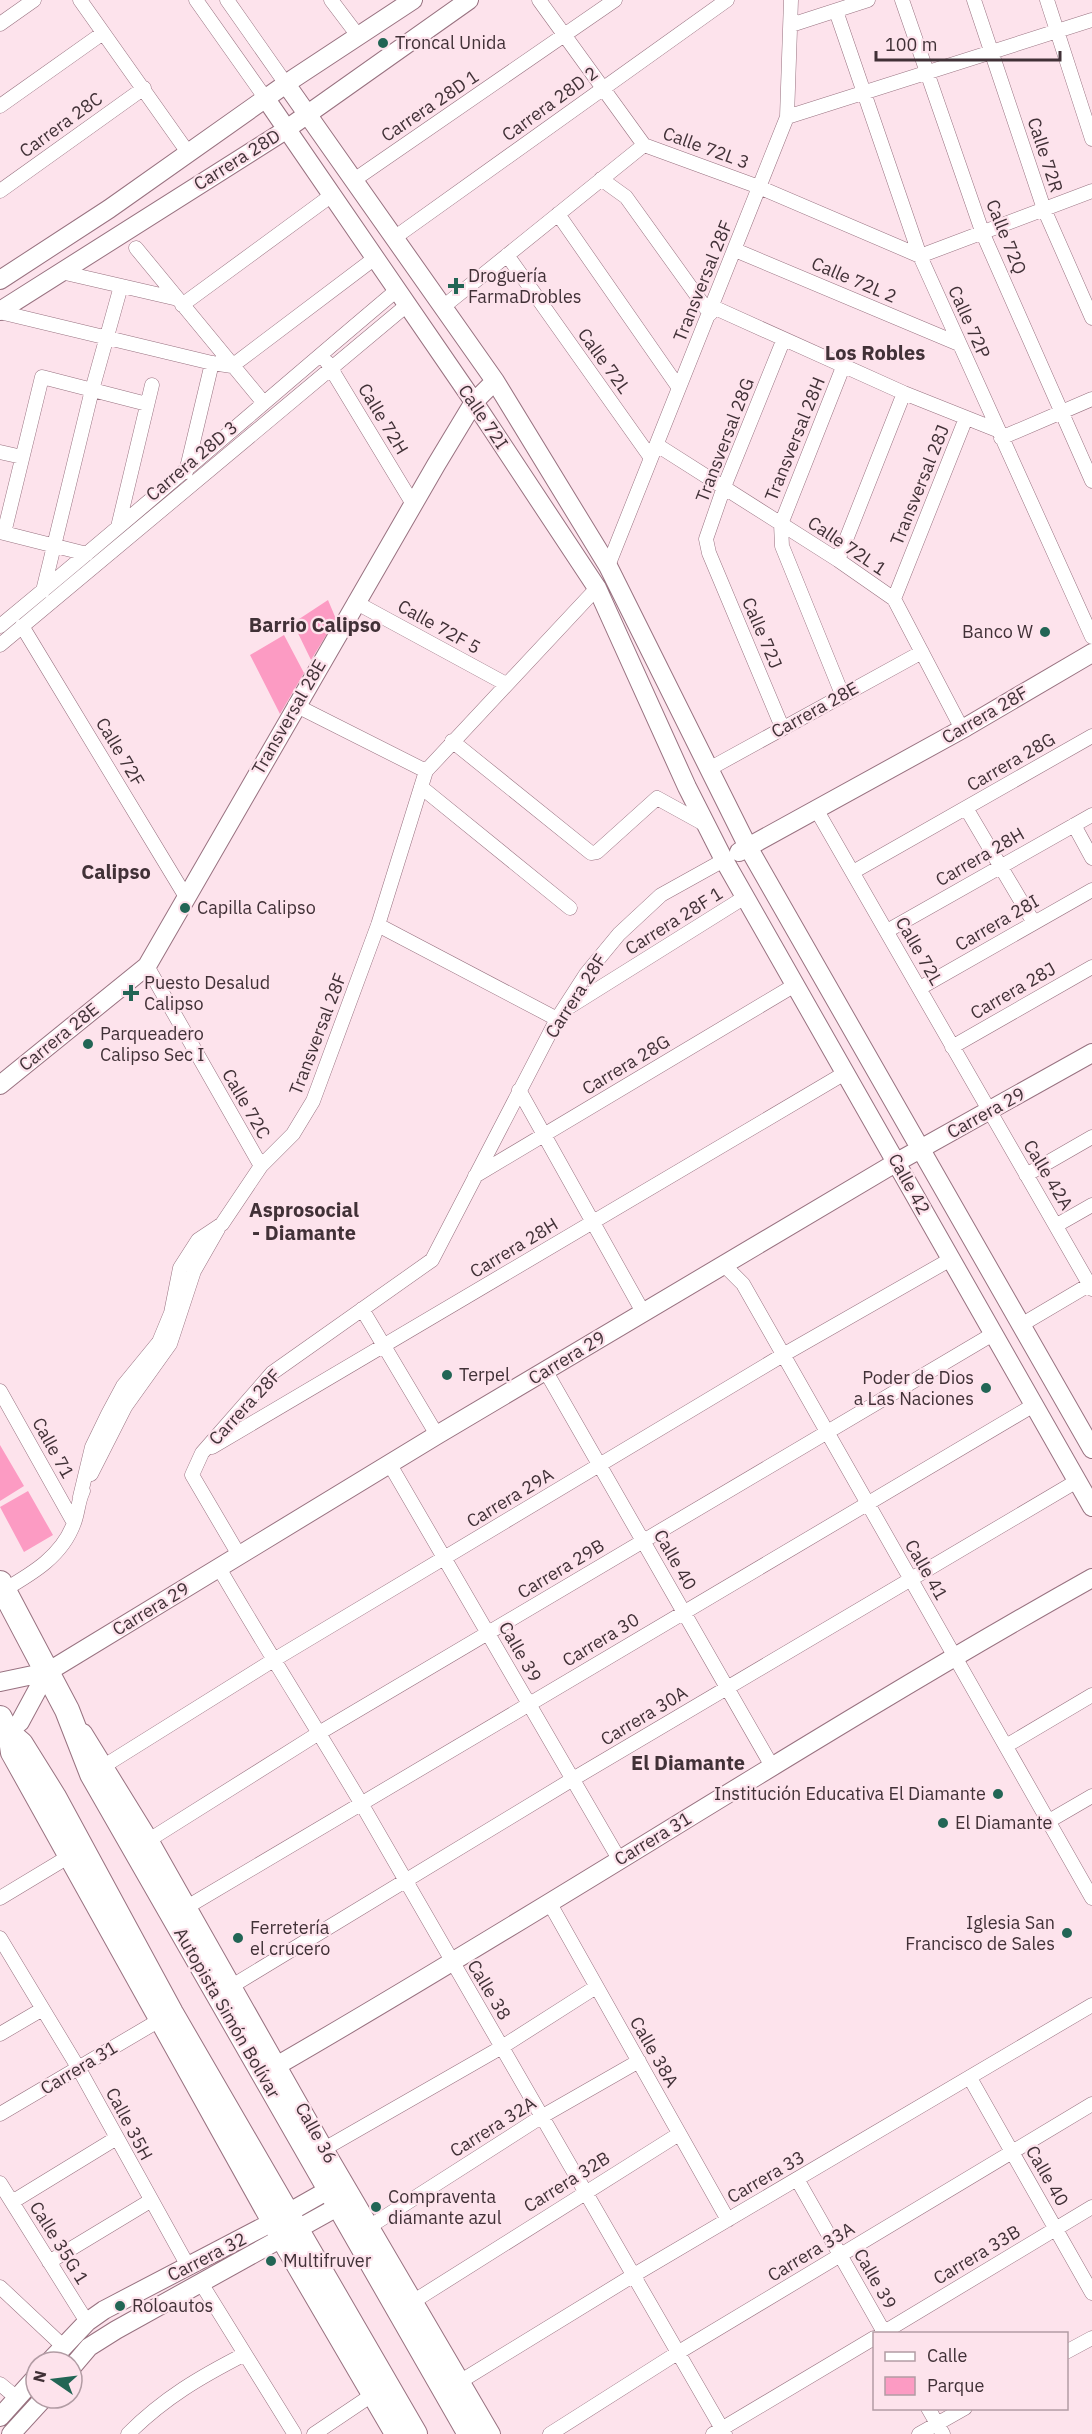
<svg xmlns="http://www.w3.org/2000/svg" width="1092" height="2434" viewBox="0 0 1092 2434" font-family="'IBM Plex Sans',sans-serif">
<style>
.green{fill:#fc9bc3}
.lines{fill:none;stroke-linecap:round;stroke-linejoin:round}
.street-casing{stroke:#987280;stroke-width:15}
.secondary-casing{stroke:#987280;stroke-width:20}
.highway-casing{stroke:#987280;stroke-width:26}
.street{stroke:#fff;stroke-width:14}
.secondary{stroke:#fff;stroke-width:18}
.highway{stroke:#fff;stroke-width:24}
.poi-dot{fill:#226555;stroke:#fde3ec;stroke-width:2}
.labels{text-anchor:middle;stroke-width:4.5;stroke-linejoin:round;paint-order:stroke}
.poi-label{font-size:18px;fill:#413137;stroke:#fde3ec;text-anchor:start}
.street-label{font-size:18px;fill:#413137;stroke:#fde3ec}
.neighbourhood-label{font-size:20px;font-weight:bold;fill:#413137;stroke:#fde3ec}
</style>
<rect width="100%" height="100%" fill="#fde3ec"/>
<path class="green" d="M328,600L336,619L311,660L293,623Z
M284,635L304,673L280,714L250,655Z
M0,1445L24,1486L0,1501Z
M28,1491L53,1535L24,1552L0,1507Z"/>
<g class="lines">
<defs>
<path id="street" d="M80,0L189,154
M196,0L266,99
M227,0L286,84
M331,0L359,37
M539,0L644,145L759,187L920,256
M902,0L983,234L1092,481
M974,0L1044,209L1092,318
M1047,0L1092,139
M836,11L920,256L1092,637
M0,24L34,0
M791,25L868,0
M0,106L103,33
M787,117L1092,20
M601,179L626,197L710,314
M354,180L615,0
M0,191L144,88
M558,214L679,388
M394,238L727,0
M136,248L263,402
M735,250L959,344
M507,255L651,458
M920,256L1092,191
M61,272L178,299
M182,305L332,195
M443,307L644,145
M713,307L904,393L997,430
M0,312L212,363L232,366L375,258
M327,362L413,504
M1001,438L1092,399
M657,445L838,560L894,599L962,729
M0,452L22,457
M186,472L212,363
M118,527L152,385
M0,532L87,554
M4,533L42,377L147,404
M838,560L904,393
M608,566L787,117L791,0
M43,591L92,390L121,286
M894,599L966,418
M355,602L506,684
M0,626C134,516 264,402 397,290
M22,626L186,897
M0,645L407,305
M842,694L782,546L781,524L843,367
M295,705L426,771
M782,727L709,553L706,539L724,487L783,341
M452,741L591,853L597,852L657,798L706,825
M709,769L922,652
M421,787L570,908
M966,808L1034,923
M816,809L1092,1289
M1074,825L1092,858
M853,872L1092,736
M378,925L557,1019
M887,931L1092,815
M147,966L261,1166
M920,988L1092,890
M566,1009L745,897
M952,1047L1092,967
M519,1090L643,1312
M1026,1175L1092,1137
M475,1176L795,985
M1057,1225L1092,1205
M724,1265L743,1284L1092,1898
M362,1309L437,1435
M1021,1325L1092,1283
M545,1370L773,1768
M0,1391L74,1523
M212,1447L845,1073
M389,1463L619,1859
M91,1474L125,1407L170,1344L194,1271L218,1229
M80,1497L92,1447L108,1414L123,1386L159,1342L171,1313L180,1268L198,1240L222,1224L261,1166L293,1134L313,1101L378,925L426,771L597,588
M239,1555L192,1475L202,1453L272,1373L432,1260L557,1019L586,974L619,934L661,895L724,860
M219,1568C265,1647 314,1724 361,1803L725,2434
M4,1590C33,1573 62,1556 74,1523C78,1513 78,1501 83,1491
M1006,1746L1092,1695
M96,1771L272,1661L783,1355L951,1259
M1049,1821L1092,1796
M149,1840L319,1733L993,1334
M0,1898L68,1857
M549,1902L728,2220
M187,1907L1034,1405
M0,1938L79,2069L188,2266
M232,1986L573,1779L1077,1481
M0,2034L41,2010
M970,2078L1092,2293
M0,2114L158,2021
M324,2149L502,2047L596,1987
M797,2179L885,2334
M0,2183L87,2322
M12,2202L115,2139
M369,2227L541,2117L639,2061
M49,2262L150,2201
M201,2283L294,2433
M0,2287L64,2347
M414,2301L679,2134
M881,2334L1092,2207
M1066,2352L1092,2338
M461,2381L634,2275L1092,2005
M0,2384L17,2398
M928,2408L943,2434
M128,2434C164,2398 200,2377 245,2354
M314,2434L372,2395
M550,2434L679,2352L1092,2104
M713,2434L874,2338
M919,2434L965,2408"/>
<path id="secondary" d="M286,84L495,381L608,566L748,847L1092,1449
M266,99L474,402L597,588L687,787L724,860L1092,1507
M0,280L109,209L293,79L413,0
M0,311L281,133L469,0
M739,852L966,727L1092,653
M0,1085L147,966L436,465L474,402L495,381
M0,1682L47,1672L59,1665L437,1435L897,1162L1092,1053
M7,1732L10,1753L286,2249L394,2434
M83,1733L149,1840L324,2149L491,2434
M0,1738L20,1722L47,1672
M278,2065C552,1907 816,1733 1092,1578
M49,2362L87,2322L104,2310L263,2227L339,2184
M72,2367L89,2347L116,2330L350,2200
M0,2417L36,2377
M11,2434L44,2398"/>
<path id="highway" d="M0,1583L67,1710L92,1774L470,2434
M0,1718L7,1732L21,1744L54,1797L171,2013L415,2434"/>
</defs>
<use href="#street" class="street-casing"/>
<use href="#secondary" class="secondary-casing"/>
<use href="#highway" class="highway-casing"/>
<use href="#street" class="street"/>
<use href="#secondary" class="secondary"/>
<use href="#highway" class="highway"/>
</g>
<g class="poi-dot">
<circle cx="383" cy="43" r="6"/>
<path d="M453 277h6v6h6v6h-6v6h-6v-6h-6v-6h6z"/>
<circle cx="1045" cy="632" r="6"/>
<circle cx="185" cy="908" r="6"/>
<path d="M128 984h6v6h6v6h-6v6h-6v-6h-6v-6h6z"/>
<circle cx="88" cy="1044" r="6"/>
<circle cx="447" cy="1375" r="6"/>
<circle cx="986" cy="1388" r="6"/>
<circle cx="998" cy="1794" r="6"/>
<circle cx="943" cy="1823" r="6"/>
<circle cx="1067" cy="1933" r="6"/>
<circle cx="238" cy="1938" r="6"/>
<circle cx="376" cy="2207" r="6"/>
<circle cx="271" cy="2261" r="6"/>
<circle cx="120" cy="2306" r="6"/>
</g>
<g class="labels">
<g class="poi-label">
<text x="395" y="49">Troncal Unida</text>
<text x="468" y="282">Droguería<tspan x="468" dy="21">FarmaDrobles</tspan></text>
<text x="1033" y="638" text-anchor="end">Banco W</text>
<text x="197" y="914">Capilla Calipso</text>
<text x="144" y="989">Puesto Desalud<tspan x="144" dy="21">Calipso</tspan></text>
<text x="100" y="1040">Parqueadero<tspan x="100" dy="21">Calipso Sec I</tspan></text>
<text x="459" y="1381">Terpel</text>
<text x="974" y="1384" text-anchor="end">Poder de Dios<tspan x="974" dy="21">a Las Naciones</tspan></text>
<text x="986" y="1800" text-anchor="end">Institución Educativa El Diamante</text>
<text x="955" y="1829">El Diamante</text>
<text x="1055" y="1929" text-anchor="end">Iglesia San<tspan x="1055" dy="21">Francisco de Sales</tspan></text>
<text x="250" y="1934">Ferretería<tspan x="250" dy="21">el crucero</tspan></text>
<text x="388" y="2203">Compraventa<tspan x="388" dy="21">diamante azul</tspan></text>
<text x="283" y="2267">Multifruver</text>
<text x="132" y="2312">Roloautos</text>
</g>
<g class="street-label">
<text transform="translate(550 104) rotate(-36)" y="6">Carrera 28D 2</text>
<text transform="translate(430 106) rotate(-34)" y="6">Carrera 28D 1</text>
<text transform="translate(61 125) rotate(-36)" y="6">Carrera 28C</text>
<text transform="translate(706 148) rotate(20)" y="6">Calle 72L 3</text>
<text transform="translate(1045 155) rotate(72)" y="6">Calle 72R</text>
<text transform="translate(237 160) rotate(-32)" y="6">Carrera 28D</text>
<text transform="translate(1006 237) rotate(68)" y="6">Calle 72Q</text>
<text transform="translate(854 280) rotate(23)" y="6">Calle 72L 2</text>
<text transform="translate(703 281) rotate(-68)" y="6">Transversal 28F</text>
<text transform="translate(969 322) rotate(66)" y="6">Calle 72P</text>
<text transform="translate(604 361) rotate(54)" y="6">Calle 72L</text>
<text transform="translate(483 417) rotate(56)" y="6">Calle 72I</text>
<text transform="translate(383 419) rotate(59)" y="6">Calle 72H</text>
<text transform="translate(795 439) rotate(-68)" y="6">Transversal 28H</text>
<text transform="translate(725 440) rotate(-69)" y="6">Transversal 28G</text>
<text transform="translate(192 461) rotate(-40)" y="6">Carrera 28D 3</text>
<text transform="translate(920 485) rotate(-68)" y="6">Transversal 28J</text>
<text transform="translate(847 546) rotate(34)" y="6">Calle 72L 1</text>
<text transform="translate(439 627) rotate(29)" y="6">Calle 72F 5</text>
<text transform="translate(762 633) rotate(67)" y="6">Calle 72J</text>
<text transform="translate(815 710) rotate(-29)" y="6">Carrera 28E</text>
<text transform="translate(985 715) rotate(-30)" y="6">Carrera 28F</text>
<text transform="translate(289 717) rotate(-60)" y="6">Transversal 28E</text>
<text transform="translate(120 752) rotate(59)" y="6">Calle 72F</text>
<text transform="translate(1011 762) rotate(-30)" y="6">Carrera 28G</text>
<text transform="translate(980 857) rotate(-30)" y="6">Carrera 28H</text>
<text transform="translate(674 921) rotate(-32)" y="6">Carrera 28F 1</text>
<text transform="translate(997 923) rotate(-30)" y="6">Carrera 28I</text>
<text transform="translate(919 951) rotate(60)" y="6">Calle 72L</text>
<text transform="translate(1013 991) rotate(-30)" y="6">Carrera 28J</text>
<text transform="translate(576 996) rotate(-57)" y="6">Carrera 28F</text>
<text transform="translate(318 1034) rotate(-69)" y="6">Transversal 28F</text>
<text transform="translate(59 1037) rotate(-39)" y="6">Carrera 28E</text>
<text transform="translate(626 1065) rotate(-31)" y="6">Carrera 28G</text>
<text transform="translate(246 1104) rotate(60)" y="6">Calle 72C</text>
<text transform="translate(986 1113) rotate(-29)" y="6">Carrera 29</text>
<text transform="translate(1048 1175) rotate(59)" y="6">Calle 42A</text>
<text transform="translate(909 1184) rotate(61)" y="6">Calle 42</text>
<text transform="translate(514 1248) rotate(-31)" y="6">Carrera 28H</text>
<text transform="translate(567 1358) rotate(-31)" y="6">Carrera 29</text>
<text transform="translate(245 1407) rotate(-47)" y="6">Carrera 28F</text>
<text transform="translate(53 1448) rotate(61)" y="6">Calle 71</text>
<text transform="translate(510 1498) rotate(-31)" y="6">Carrera 29A</text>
<text transform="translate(675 1560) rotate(60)" y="6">Calle 40</text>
<text transform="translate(561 1569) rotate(-31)" y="6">Carrera 29B</text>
<text transform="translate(926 1570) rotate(60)" y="6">Calle 41</text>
<text transform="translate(151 1609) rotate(-31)" y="6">Carrera 29</text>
<text transform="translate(601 1640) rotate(-31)" y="6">Carrera 30</text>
<text transform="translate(520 1652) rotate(60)" y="6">Calle 39</text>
<text transform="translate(644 1716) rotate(-31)" y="6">Carrera 30A</text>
<text transform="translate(653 1839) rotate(-31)" y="6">Carrera 31</text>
<text transform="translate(489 1990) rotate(59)" y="6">Calle 38</text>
<text transform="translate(227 2013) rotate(60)" y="6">Autopista Simón Bolívar</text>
<text transform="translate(654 2052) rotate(60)" y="6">Calle 38A</text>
<text transform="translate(79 2068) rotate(-31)" y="6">Carrera 31</text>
<text transform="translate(129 2124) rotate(62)" y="6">Calle 35H</text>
<text transform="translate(493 2127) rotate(-32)" y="6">Carrera 32A</text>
<text transform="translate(316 2133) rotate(61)" y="6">Calle 36</text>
<text transform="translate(1047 2176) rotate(60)" y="6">Calle 40</text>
<text transform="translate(766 2177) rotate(-30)" y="6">Carrera 33</text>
<text transform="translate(567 2182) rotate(-32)" y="6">Carrera 32B</text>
<text transform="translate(59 2243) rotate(58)" y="6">Calle 35G 1</text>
<text transform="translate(811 2252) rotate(-31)" y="6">Carrera 33A</text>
<text transform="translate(977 2255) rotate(-31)" y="6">Carrera 33B</text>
<text transform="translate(207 2257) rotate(-27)" y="6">Carrera 32</text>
<text transform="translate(875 2279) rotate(60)" y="6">Calle 39</text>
</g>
<g class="neighbourhood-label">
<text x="875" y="360">Los Robles</text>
<text x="315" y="632">Barrio Calipso</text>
<text x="116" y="879">Calipso</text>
<text x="304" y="1217">Asprosocial<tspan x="304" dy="23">- Diamante</tspan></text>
<text x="688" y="1770">El Diamante</text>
</g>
</g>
<rect x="873" y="2332" width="195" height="78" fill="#fde3ec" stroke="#b29ca4" stroke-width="1.5"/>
<rect x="885" y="2352" width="30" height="9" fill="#ffffff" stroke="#b29ca4" stroke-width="1.5"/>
<text x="927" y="2362" font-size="18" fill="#413137">Calle</text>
<rect x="885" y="2377" width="30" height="18" fill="#fc9bc3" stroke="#b29ca4" stroke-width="1.5"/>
<text x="927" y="2392" font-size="18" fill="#413137">Parque</text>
<g transform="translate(54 2380) rotate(284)"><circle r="28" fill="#fde3ec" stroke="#b29ca4" stroke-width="1.5"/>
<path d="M0-4.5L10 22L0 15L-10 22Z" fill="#226555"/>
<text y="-9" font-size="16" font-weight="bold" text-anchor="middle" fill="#413137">N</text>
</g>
<path d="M876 51v9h184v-9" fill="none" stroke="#413137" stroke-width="3"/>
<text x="885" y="51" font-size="18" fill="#413137" stroke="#fde3ec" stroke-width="4.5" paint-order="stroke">100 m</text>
</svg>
